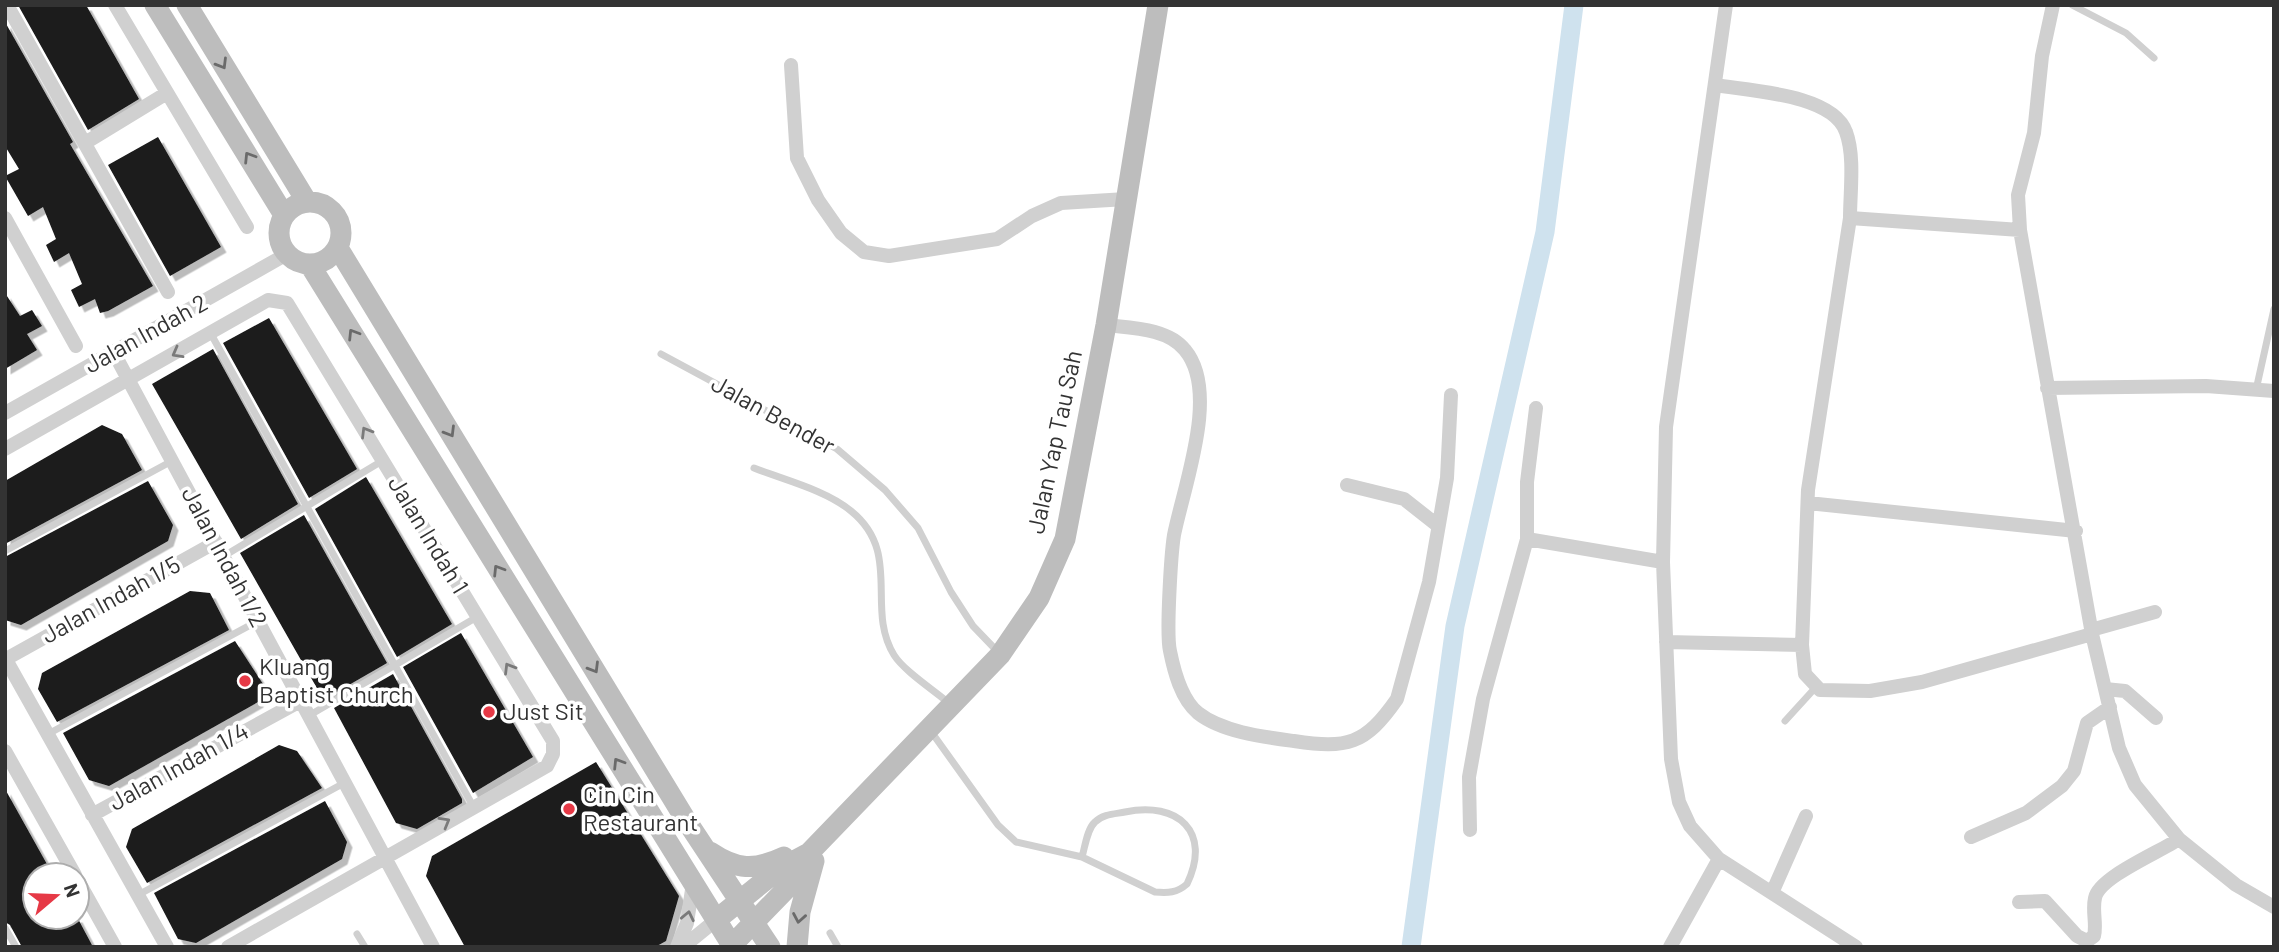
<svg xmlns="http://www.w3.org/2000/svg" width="2279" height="952" viewBox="0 0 2279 952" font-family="Barlow,sans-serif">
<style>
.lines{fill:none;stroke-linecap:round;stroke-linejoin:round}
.canal{stroke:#cfe2ee;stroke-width:19}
.building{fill:#1a1a1a;filter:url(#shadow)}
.lane{stroke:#d0d0d0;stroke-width:7}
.street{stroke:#d0d0d0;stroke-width:14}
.secondary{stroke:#bdbdbd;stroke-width:21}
.oneway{stroke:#6a6a6a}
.oneway2{stroke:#7a7a7a}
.poi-dot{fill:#e63946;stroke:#fff;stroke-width:2.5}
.labels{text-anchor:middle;stroke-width:7;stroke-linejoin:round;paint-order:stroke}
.street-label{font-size:24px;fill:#333;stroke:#fff}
.poi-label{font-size:24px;fill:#333;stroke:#fff;text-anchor:start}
</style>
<defs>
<filter id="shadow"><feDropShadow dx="5.5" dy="5.5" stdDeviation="0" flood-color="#0004"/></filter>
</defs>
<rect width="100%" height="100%" fill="#fff"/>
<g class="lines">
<path class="canal" d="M1411,947L1455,626L1545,232L1574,5"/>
</g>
<path class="building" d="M18,5H86L139,99L88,130Z
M5,22L73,142L70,144L153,286L108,311L100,313L95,299L79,307L71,290L82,284L69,253L54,262L46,245L56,239L43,207L28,216L5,176L19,169L5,146Z
M158,137L221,247L170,276L108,165Z
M5,293L20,316L32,310L42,326L27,334L37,350L5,369Z
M269,318L357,469L309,498L223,343Z
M213,349L298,504L241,539L152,384Z
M102,425L122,434L142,470L5,544V481Z
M366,477L452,624L397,657L315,509Z
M148,481L173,525L168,541L21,625L5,620V557Z
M304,515L387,663L328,697L326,694L322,697L240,553Z
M190,591L210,593L229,630L57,722L38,689L42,673Z
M461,633L533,757L473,793L403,667Z
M235,641L263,684L258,702L109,786L89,780L63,733Z
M393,674L462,799V803L417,829L396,823L334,708Z
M279,745L297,751L322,788L147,883L126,847L132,829Z
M596,762L679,896L666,941L655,947H465L426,876L432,856Z
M5,789L53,875H35V917H77L93,947H22L10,925L5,922Z
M325,801L347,842L342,859L196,943L178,939L154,893Z"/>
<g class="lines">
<path class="lane" d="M2072,5L2126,33L2154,58
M211,334L473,806
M661,354L837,449L885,490L918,528L951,592L973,626L997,651
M2256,390L2274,309
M754,468C784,480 826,490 851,511C903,553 865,608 894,655C904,671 935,691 950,704
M5,551L172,461
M224,556L382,461
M310,715L477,617
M1785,721L1816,687
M930,730L998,825L1016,842L1082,857L1155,892C1168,893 1177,893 1187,884C1212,832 1178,801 1125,812C1115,814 1103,814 1095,822C1087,829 1085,847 1082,857
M48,734L258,621
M138,895L346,782
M5,928L16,947
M830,933L838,947
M357,934L365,947"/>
<path class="street" d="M7,5L168,292
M115,5L247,227
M2053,5L2042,56L2034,133L2018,195L2020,230L2092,634L2119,748L2135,785L2179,839L2236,885L2274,907
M791,65L797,158L818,200L841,233L864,252L889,256L997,239L1032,216L1061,203L1126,199
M1715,85C1750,91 1833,94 1846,132C1855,156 1850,192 1850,218
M85,143L167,93
M5,218L76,346
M2020,230L1850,218L1808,490L1802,645L1805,674L1820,690L1870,691L1922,682L2092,634
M1106,325C1131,328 1168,328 1185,350C1220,392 1184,485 1174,535C1171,554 1166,634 1170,651C1174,671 1181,699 1198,713C1222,732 1264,737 1294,741C1347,749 1365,745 1397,699L1429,582L1447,478L1451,395
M114,353L433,947
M2047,388L2206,386L2274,391
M5,413L287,254
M5,449L268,300L287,303L553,741V754L547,766L228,947
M1347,485L1404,499L1437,525
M1808,503L2076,531
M1527,539V482L1536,408
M2091,630L2155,612
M1666,642L1802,645
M5,658L167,947
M6,659L216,542
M2105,689L2125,691L2156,718
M5,751L75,875
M92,815L302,700
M1470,830L1469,777L1483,699L1527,539L1663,562
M1971,837L2026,813L2062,786L2074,771L2087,723L2110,707
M1719,859L1856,947
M77,879L115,947
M1772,893L1806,816
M2019,902L2045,901L2077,936L2087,941L2094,936C2097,924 2092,911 2095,898C2099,877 2160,852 2179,839
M677,947L687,923L693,883
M683,947L716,920
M1670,947L1719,859L1690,826L1679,802L1671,759L1663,562L1666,427L1726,5"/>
<path class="secondary" d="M155,5L284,215
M187,5L307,202
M279 233a31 31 0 1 1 62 0a31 31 0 1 1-62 0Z
M338,248L684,817L770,947
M310,265L733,947
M710,852C737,870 754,871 784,857
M716,920L779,869L809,853L1000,655L1039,598L1065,539L1106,325L1158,5
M732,945L792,883L809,853
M797,947L800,912L814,861"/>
</g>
<defs><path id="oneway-chevron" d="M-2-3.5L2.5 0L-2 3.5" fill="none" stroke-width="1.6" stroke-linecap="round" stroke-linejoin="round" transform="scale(1.75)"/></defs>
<g class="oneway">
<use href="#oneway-chevron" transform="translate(222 64) rotate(59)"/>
<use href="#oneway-chevron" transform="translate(249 157) rotate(-122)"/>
<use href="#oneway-chevron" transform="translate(353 334) rotate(-122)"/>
<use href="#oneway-chevron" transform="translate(450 432) rotate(59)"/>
<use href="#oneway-chevron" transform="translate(498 570) rotate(-122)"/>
<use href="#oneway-chevron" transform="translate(594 668) rotate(59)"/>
<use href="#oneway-chevron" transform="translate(618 763) rotate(-122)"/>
<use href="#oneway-chevron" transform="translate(799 918) rotate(100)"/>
</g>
<g class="oneway2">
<use href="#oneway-chevron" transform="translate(177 353) rotate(151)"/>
<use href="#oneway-chevron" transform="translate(366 432) rotate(-121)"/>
<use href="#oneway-chevron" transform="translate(509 668) rotate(-121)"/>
<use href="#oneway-chevron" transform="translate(445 822) rotate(-30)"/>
<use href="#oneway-chevron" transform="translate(688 916) rotate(-78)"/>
</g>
<g class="poi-dot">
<circle cx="245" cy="681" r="7"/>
<circle cx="489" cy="712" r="7"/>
<circle cx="569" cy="809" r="7"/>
</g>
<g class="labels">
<g class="street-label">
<text transform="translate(146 334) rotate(-29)" y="8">Jalan Indah 2</text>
<text transform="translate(773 415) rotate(29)" y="8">Jalan Bender</text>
<text transform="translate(1055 442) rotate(-78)" y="8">Jalan Yap Tau Sah</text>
<text transform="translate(428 535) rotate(59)" y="8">Jalan Indah 1</text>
<text transform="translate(224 557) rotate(62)" y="8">Jalan Indah 1/2</text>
<text transform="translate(111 600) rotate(-29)" y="8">Jalan Indah 1/5</text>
<text transform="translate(179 767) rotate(-29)" y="8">Jalan Indah 1/4</text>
</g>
<g class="poi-label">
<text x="259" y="675">Kluang<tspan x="259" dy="28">Baptist Church</tspan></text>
<text x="503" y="720">Just Sit</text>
<text x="583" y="803">Cin Cin<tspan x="583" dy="28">Restaurant</tspan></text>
</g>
</g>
<rect width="2279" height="952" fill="none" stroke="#333333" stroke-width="14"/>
<g transform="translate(56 896) rotate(71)"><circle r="33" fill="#ffffff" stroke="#adadad" stroke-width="2"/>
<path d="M0-5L12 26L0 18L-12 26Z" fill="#e63946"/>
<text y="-10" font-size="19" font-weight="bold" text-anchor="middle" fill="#333333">N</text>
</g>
</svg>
